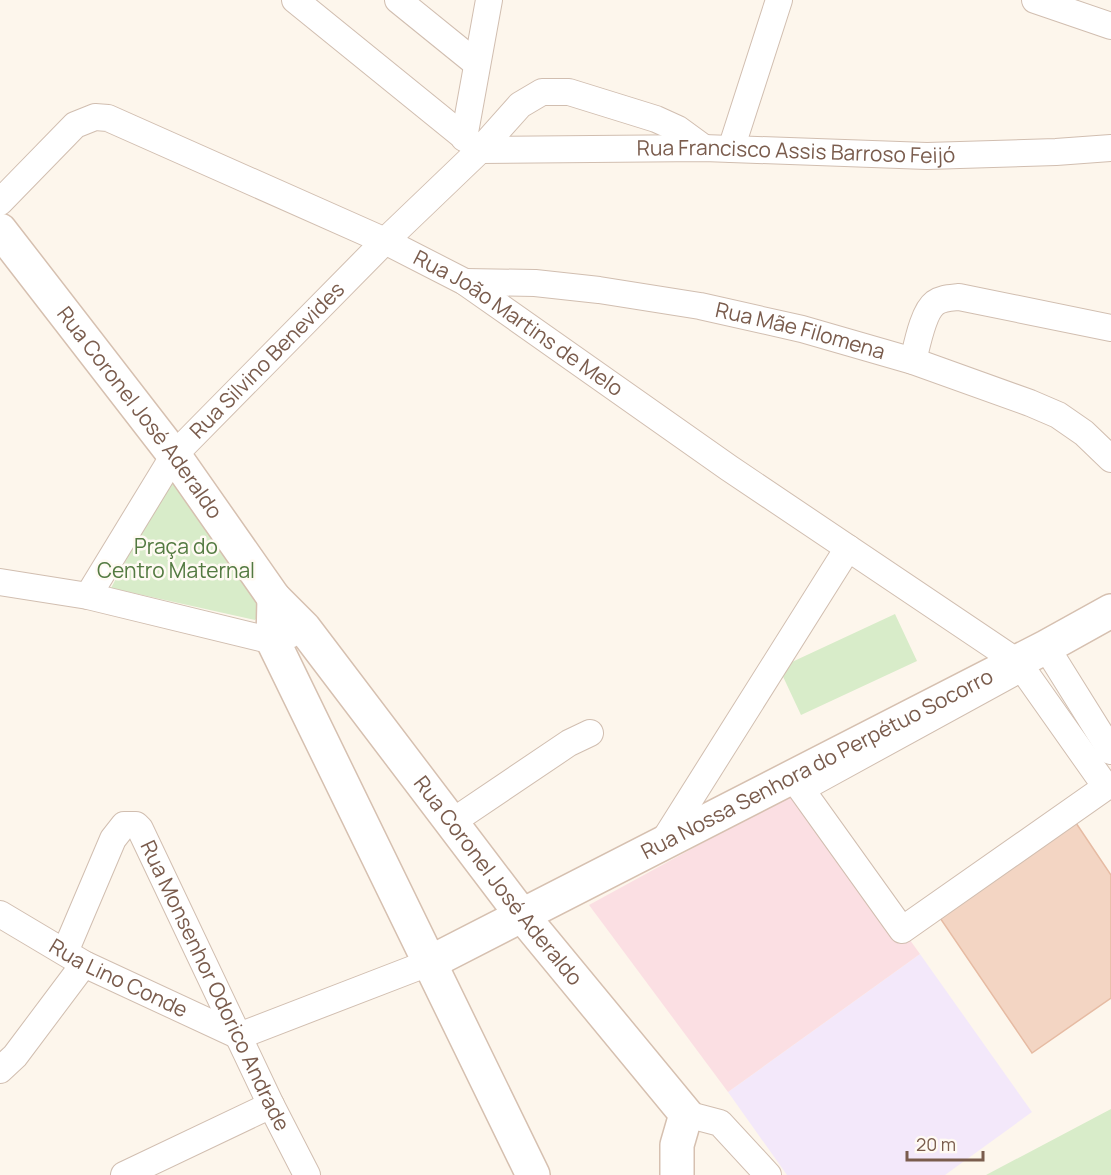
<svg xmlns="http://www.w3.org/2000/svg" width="1111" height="1175" viewBox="0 0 1111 1175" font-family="Manrope,sans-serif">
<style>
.education{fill:#f3e8fa}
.medical{fill:#fbdfe3}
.green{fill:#d8ecc9}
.building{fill:#f3d5c3;stroke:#e6bba3;stroke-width:1.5}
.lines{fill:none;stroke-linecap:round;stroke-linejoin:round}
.street-casing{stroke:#d1beb0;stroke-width:28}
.secondary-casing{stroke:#d6c0b0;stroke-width:36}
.street{stroke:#fff;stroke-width:26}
.secondary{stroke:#fff;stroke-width:33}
.labels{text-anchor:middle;stroke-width:5;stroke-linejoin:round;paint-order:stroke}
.street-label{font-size:21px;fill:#7a5c4d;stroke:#fffaf3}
.park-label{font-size:21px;fill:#537a41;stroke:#fffaf3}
</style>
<rect width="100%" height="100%" fill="#fdf6ec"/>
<path class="education" d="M920,954L1032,1112L945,1175H787L728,1092Z"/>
<path class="medical" d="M801,789L920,954L728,1092L589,905Z"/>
<path class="green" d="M170,478L265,607L255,620L111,588Z
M895,614L917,661L801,715L779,668Z
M1111,1109V1175H986Z"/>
<path class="building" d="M1074,820L1111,875V998L1032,1053L938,915Z"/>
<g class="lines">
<defs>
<g id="street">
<path d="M295,0L480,150"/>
<path d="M398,0L477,64"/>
<path d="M1035,0L1111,26"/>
<path d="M464,138L489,0"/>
<path d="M731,149L779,0"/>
<path id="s1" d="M480,150L704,148L927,156L1056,152L1111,148"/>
<path id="s2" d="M0,202L75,125L95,117L108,118L385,241L465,282L729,468L1016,661"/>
<path id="s3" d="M465,282L535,283L599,290L700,306L802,329L913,361L1030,403L1058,415L1084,433L1111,459"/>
<path d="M913,361C917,345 923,312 935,303C942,298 950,298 959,297L1111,328"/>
<path d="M0,582L88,596L273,641L289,635"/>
<path id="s4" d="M88,596L174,455L385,241L480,150L520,105L542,92H569L656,119L678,129L704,148"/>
<path d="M1046,647L1111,751"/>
<path d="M1022,668L1106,787L902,930L801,789Z"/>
<path d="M452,822L569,743L590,733"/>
<path d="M663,842L848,548"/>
<path id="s5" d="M0,914L84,964L239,1036L431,962"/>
<path id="s6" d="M65,952L113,839L124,825H136L140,829L271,1105L307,1175"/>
<path d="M0,1070L15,1056L84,964"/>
<path d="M686,1114L720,1123L768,1175"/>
<path d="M124,1175L271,1105"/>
</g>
<g id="secondary">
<path id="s7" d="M0,230L174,455L274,598L304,628L521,914L686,1114L677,1145V1175"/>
<path d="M274,598L273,641L533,1175"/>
<path id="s8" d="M431,962L1046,647L1111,611"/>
</g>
</defs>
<use href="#street" class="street-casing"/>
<use href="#secondary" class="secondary-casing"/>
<use href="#street" class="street"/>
<use href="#secondary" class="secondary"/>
</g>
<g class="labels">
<g class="street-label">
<text dy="7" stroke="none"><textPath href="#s1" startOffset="316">Rua Francisco Assis Barroso Feijó</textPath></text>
<text dy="7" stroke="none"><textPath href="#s2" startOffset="602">Rua João Martins de Melo</textPath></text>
<text dy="7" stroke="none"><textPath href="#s3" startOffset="340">Rua Mãe Filomena</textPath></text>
<text dy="7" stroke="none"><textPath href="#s4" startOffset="298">Rua Silvino Benevides</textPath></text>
<text dy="7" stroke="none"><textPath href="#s7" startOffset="230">Rua Coronel José Aderaldo</textPath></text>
<text dy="7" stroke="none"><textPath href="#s8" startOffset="434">Rua Nossa Senhora do Perpétuo Socorro</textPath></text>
<text dy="7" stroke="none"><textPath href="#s7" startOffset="820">Rua Coronel José Aderaldo</textPath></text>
<text dy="7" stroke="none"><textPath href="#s5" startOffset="135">Rua Lino Conde</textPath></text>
<text dy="7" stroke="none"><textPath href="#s6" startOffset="332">Rua Monsenhor Odorico Andrade</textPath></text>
</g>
<g class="park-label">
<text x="176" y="554">Praça do<tspan x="176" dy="24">Centro Maternal</tspan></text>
</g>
</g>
<path d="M907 1151v9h76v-9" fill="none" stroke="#7a5c4d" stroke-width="3"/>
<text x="916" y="1151" font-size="18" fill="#7a5c4d" stroke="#fffaf3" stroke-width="4.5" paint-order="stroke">20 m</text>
</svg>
